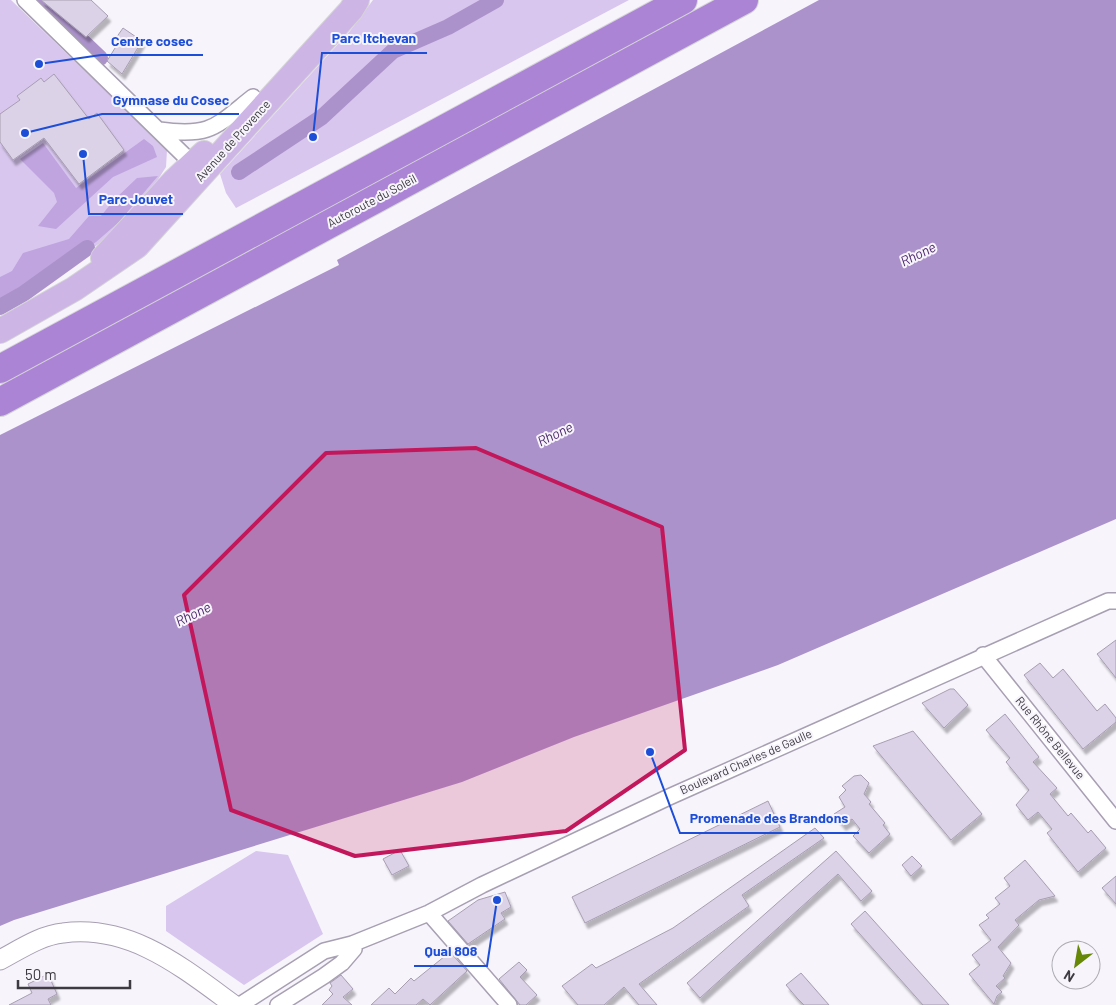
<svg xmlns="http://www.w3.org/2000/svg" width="1116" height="1005" viewBox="0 0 1116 1005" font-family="Barlow,sans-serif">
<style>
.green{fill:#d8c6ee}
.forest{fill:#bfa4df}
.water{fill:#ac92cb}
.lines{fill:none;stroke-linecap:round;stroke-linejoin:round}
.canal{stroke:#ac92cb;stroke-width:16}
.building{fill:#dbd2e7;stroke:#a79eb2;filter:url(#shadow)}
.minor-casing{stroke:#a79fb2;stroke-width:18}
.tertiary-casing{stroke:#a79fb2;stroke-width:21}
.primary-casing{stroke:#d5d4d5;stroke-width:26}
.motorway-casing{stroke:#d5d4d5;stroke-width:30}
.minor{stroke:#fff;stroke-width:15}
.tertiary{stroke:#fff;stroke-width:19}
.primary{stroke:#cdb5e6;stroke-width:24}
.motorway{stroke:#ab84d6;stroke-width:28}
.marked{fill:#c2185b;fill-opacity:0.2;stroke:#c2185b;stroke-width:4;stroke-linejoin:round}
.labels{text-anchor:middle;stroke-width:4;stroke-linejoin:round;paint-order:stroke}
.street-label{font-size:12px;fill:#3e3a42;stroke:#f7f4fc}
.water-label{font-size:14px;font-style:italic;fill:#4c286d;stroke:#f7f4fc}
.leader{fill:none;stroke:#1d4ed8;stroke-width:2}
.callout-dot{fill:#1d4ed8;stroke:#f7f4fc;stroke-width:2}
.callout-label{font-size:14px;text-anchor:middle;font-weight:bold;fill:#1d4ed8;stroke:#f7f4fc;stroke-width:4;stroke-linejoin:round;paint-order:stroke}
</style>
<defs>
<filter id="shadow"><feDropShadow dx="3" dy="5.5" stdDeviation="1" flood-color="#0004"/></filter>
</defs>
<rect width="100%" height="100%" fill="#f7f4fc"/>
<path class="green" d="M0,0H11L167,150L166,167L157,181L113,234L0,313Z
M373,0H629L236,208L226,193L220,174L350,31Z
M256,851L288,855L323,934L244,985L166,931V906Z"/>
<path class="forest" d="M144,139L153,146L157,157L113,177L56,229L38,226L57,202L54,193L20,159L43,143L76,188Z
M158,176L119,222L96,242L0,311V277L12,271L23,253L69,239L89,216H101L114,200L137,178Z"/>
<path class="water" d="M819,0H1116V519L778,665L574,737L462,782L14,920L0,926V435L339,265L337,260Z"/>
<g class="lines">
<path class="canal" d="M39,0L100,58
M239,172L322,117L393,51L448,27L496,0
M0,307L23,294L87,248"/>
</g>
<path class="building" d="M41,0H91L108,16L86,37Z
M123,28L142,41L122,74L107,61L120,40L116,38Z
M54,74L89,119L97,113L124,150L79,184L44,138L13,160L0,142V114L20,100L17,96L41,78L44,82Z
M1116,640V678L1097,654Z
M1040,663L1053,678L1063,669L1097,711L1105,704L1116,718V722L1083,749L1024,675Z
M950,689H954L968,705L944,728L922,703Z
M1005,714L1039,757L1033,762L1057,788L1050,794L1068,816L1071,813L1088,833L1091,830L1106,848L1078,872L1047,833L1052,829L1038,812L1028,820L1016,805L1029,790L1006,762L1010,758L986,730Z
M913,731L982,814L951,840L873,746Z
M861,775L869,783L864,794L871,802L869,804L885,823L883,825L890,834L869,853L853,836L860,829L852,819L843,825L834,814L845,807L839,797L846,790L842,786L854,776Z
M768,801L780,827L585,923L572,897Z
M815,828L824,838L742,895L749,906L639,984L657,1005H639L624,987L604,1005H578L562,986L592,964L596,968L673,928Z
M400,850L409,866L392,875L383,859Z
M836,851L872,891L861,901L838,874L700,998L687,983Z
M912,856L922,866L911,876L902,865Z
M1025,860L1055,896L1039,900L1015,920L1019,925L998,947L1011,963L1003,976L1005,978L996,986L1002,992L997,996L994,1004L969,974L980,965L972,955L991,940L979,925L989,918L986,915L1000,904L995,898L1010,886L1004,878Z
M1116,876V904L1102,888Z
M505,892L511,907L501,913L505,919L468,944L448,921L478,900Z
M865,911L949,1005H923L851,924Z
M450,952L467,971L430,1005L423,999L416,1005H371L389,988L395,994L411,978L414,981Z
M519,962L527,970L520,977L537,995L526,1005H520L499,979Z
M801,973L829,1005H804L797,998L786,985Z
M48,974L57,994L48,999L51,1005H9L32,993L28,984Z
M341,975L353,989L343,997L352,1005H322L333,994L329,990L332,986L330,983Z"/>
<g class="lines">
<defs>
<path id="minor" d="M25,0L199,170
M159,130C211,137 215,127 253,97
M983,655L1116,821
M429,913L509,1005
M240,1005L324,951L352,944L429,913L482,885L669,797L1108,601H1116
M278,1005L324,976L342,963L354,949L352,944"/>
<path id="tertiary" d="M0,960C19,950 41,935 63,933C131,924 183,968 234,1005"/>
<path id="primary" d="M103,258L174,181L204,153
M0,331L74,289L137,246L351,10L357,0"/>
<path id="motorway" d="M0,369L683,0
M0,402L744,0"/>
</defs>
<use href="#minor" class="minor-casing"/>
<use href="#tertiary" class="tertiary-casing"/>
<use href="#primary" class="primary-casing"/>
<use href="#motorway" class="motorway-casing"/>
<use href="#minor" class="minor"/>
<use href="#tertiary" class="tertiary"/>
<use href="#primary" class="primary"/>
<use href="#motorway" class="motorway"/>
</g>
<path class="marked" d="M476,448L662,527L685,750L566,831L355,856L231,810L184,595L326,453Z"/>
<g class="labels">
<g class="street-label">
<text transform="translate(233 141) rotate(-48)" y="4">Avenue de Provence</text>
<text transform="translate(372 201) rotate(-28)" y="4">Autoroute du Soleil</text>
<text transform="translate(1050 738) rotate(51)" y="4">Rue Rhône Bellevue</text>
<text transform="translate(746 762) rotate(-24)" y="4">Boulevard Charles de Gaulle</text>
</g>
<g class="water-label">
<text transform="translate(918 254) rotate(-26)" y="5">Rhone</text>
<text transform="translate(555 434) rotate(-26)" y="5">Rhone</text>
<text transform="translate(193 614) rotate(-26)" y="5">Rhone</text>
</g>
</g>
<path class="leader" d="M313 137L322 53H427M39 64L101 55H203M25 133L102 114H239M83 154L89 214H183M650 752L680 833H859M497 900L487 966H414"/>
<g class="callout-dot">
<circle cx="313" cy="137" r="5"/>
<circle cx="39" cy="64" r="5"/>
<circle cx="25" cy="133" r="5"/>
<circle cx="83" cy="154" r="5"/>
<circle cx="650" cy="752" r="5"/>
<circle cx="497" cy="900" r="5"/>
</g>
<g class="callout-label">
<text x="374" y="43">Parc Itchevan</text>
<text x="152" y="46">Centre cosec</text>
<text x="171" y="105">Gymnase du Cosec</text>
<text x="136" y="204">Parc Jouvet</text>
<text x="769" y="823">Promenade des Brandons</text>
<text x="451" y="956">Quai 808</text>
</g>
<g transform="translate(1076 965) rotate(211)"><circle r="24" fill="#f7f4fc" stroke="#adaab2"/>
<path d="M0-4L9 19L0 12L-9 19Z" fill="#678807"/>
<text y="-8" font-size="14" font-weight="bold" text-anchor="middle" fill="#3e3a42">N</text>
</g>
<path d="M18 980v8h112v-8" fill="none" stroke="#3e3a42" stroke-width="2.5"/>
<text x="25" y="980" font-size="15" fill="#3e3a42" stroke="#f7f4fc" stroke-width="4" paint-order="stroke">50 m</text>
</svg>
